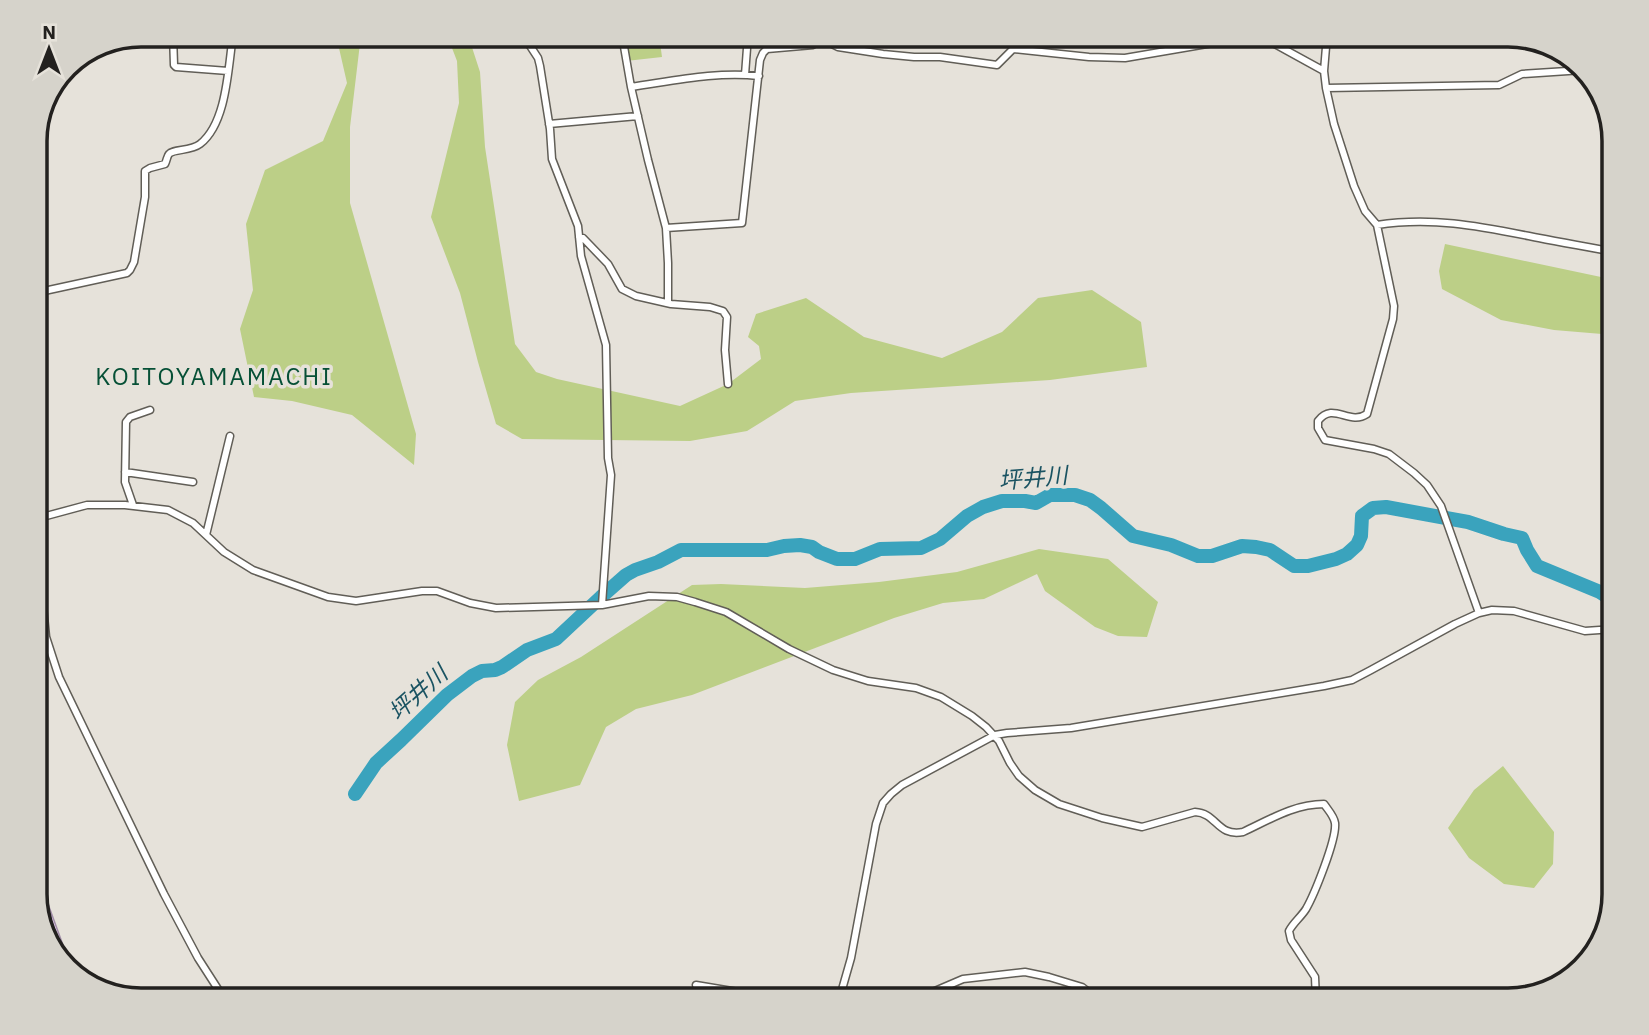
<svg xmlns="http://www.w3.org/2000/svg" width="1649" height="1035" viewBox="0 0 1649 1035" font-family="'IBM Plex Sans','Noto Sans JP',sans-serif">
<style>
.green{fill:#bccf87}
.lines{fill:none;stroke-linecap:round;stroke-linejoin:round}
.river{stroke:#3aa3bd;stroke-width:14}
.minor-casing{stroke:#615e57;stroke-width:9}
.trunk-casing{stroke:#a28ea8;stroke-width:13}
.minor{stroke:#fff;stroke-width:6}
.trunk{stroke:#ebd3f4;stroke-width:10}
.labels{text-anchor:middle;stroke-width:7;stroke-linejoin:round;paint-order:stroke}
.water-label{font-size:23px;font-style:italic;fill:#1a5362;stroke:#e6e2da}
.quarter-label{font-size:24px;letter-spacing:2px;fill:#065036;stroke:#e6e2da}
.rim{fill:none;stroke:#23211f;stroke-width:3.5}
</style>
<rect width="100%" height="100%" fill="#e6e2da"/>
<path class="green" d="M336,35H361L350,127V203L416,434L414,465L352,415L292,401L254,397L240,329L253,290L246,224L265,170L323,141L347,83Z
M447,35H468L480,72L485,147L515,344L536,372L557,379L680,406L728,384L761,359L759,346L748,337L756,314L806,298L864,337L942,358L1002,332L1038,298L1092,290L1141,322L1147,367L1050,380L851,393L795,401L747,431L690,441L522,439L496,424L478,362L460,293L431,217L459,103L457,61Z
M622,35H659L662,57L626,61Z
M1608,116L1614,135V163L1604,150Z
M1445,244L1601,277L1614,278V335L1554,330L1501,320L1442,289L1439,271Z
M1039,549L1108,559L1158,602L1147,637L1118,636L1095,627L1045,591L1037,574L984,599L943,603L894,618L692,695L636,709L606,727L580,785L519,801L507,745L515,702L538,680L581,657L692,585L721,584L805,588L879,582L957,572Z
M1503,766L1554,832L1553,864L1534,888L1504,884L1469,858L1448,828L1474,790Z"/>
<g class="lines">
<path class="river" d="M355,794L376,763L401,740L447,695L472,676L482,671L495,670L502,667L527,650L556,639L601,597L626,575L635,570L658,562L681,550H767L784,546L800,545L812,547L819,552L837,559H855L880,549L921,548L940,539L967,516L983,507L1002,501H1025L1036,503L1050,495H1075L1090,500L1101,508L1133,536L1171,545L1198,556H1212L1242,546L1256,547L1270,550L1294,566H1308L1336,559L1347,554L1357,545L1361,536L1362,516L1373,508L1386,507L1468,522L1504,534L1522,538L1527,550L1537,566L1600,592L1614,601"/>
<defs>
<path id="minor" d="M173,35L174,65L176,67L228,71
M220,35H233
M523,35L538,58L540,66L550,129L552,159L578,226L581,256L606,345L608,458L611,475L602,605
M622,35L631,87L648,160L666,228L668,263V303
M822,35L826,41L838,47L883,54L914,57H940L997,65L1013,49L1089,57L1125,58L1242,38L1262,37L1324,71
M1324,35L1326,47L1324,71L1326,88L1334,124L1354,186L1365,211L1377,225L1394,306L1393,319L1367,414C1349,426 1333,401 1318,421V428L1325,440L1374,449L1389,454L1414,473L1427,485L1441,506L1479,613
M745,75L748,35
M631,87C673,81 717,71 759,76
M1326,88L1499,85L1522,74L1583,70
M549,124L638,116
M1377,225C1434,216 1483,227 1539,238C1564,243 1589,247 1614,252
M666,228L742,223L760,60L763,53L767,49L813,45L823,36
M579,237L583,238L608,264L622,289L636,296L671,304L710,307L723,311L727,317L725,350L728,384
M35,293L127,273L130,270L134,262L145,197V171L150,168L165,164C167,160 167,156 169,154C173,149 191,151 200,144C227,123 228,68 233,35
M125,472L193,482
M133,505L125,482L126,422L130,417L150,410
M35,519L87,505H125L168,510L193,523L224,552L253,570L328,597L356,601L422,591H437L470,603L496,608L602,605L649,596L677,597L695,602L726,612L789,649L833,670L868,681L916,688L941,697L972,716L986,727L999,741L1010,763L1019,776L1035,790L1059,804L1102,818L1142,827L1195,812C1217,813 1217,837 1243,832C1269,820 1294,804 1324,804C1328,810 1334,816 1335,823C1337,839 1314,895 1306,909C1301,917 1293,923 1289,931L1291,940L1315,977L1316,1000
M206,535L230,436
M35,559L43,606L46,637L59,677L164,894L198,958L225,1000
M696,985L750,994L787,997L789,1000
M840,996L854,1000
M839,1000L851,958L876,824L883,803L891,794L902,785L995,735L1007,733L1071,728L1324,686L1352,680L1371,670L1455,624L1479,613L1492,610L1514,611L1585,631L1614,629
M914,1000L963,979L1025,972L1049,977L1082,987L1099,1000"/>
<path id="trunk" d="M35,885L63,962"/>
</defs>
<use href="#minor" class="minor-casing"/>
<use href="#trunk" class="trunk-casing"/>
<use href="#minor" class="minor"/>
<use href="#trunk" class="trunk"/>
</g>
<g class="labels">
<g class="water-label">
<text transform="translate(1033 478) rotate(-5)" y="8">坪井川</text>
<text transform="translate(418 693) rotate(-42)" y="8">坪井川</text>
</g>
<g class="quarter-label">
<text x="214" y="385">KOITOYAMAMACHI</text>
</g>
</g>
<path d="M0 0H1649V1035H0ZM141 47H1508A94 94 0 0 1 1602 141V894A94 94 0 0 1 1508 988H141A94 94 0 0 1 47 894V141A94 94 0 0 1 141 47Z" fill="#d6d3cb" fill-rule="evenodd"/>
<path class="rim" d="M141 47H1508A94 94 0 0 1 1602 141V894A94 94 0 0 1 1508 988H141A94 94 0 0 1 47 894V141A94 94 0 0 1 141 47Z"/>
<g transform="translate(49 49)" stroke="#e6e2da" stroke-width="5" paint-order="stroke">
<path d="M0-5L12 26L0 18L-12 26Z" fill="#23211f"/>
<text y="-10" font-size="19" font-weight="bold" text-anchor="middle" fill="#23211f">N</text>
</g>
</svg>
